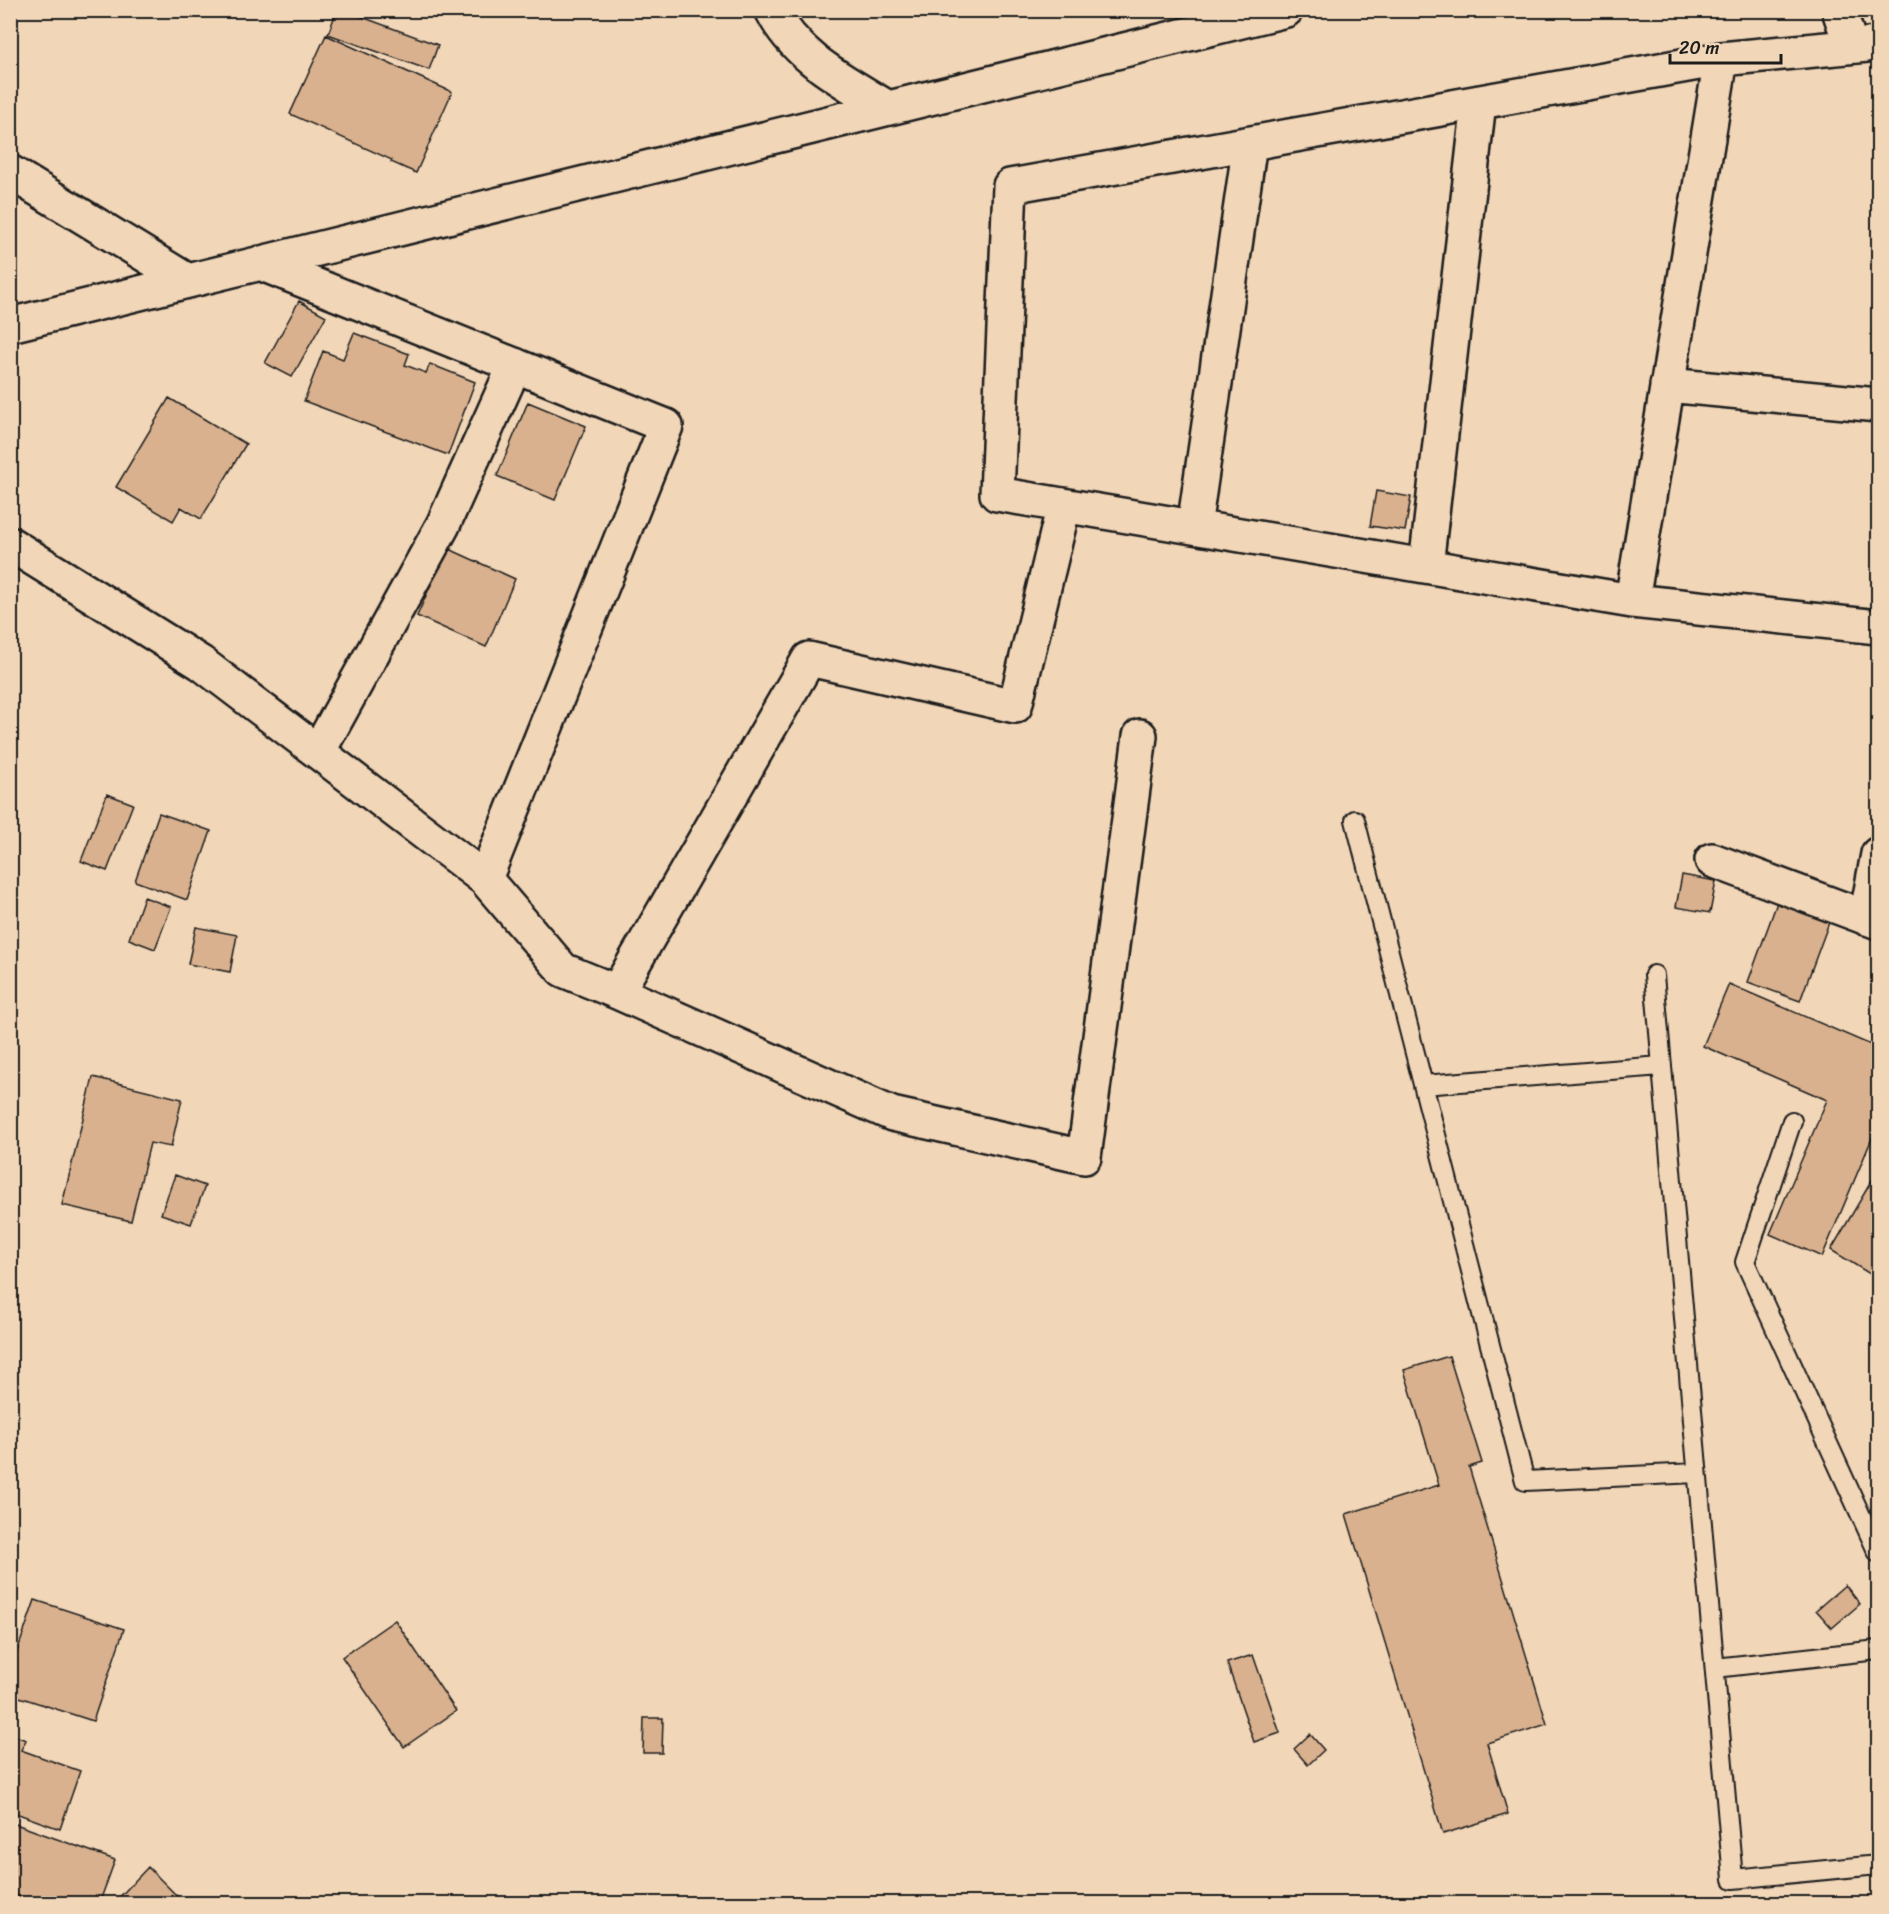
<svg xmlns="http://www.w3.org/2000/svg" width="1889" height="1914" viewBox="0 0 1889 1914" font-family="Sriracha,sans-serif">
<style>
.building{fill:#d9b18e;stroke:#1c1c1c;stroke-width:1.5}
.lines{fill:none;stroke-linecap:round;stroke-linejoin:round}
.lane-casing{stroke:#1c1c1c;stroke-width:22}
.street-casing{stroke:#1c1c1c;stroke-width:38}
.lane{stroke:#f1d6b8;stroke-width:18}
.street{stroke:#f1d6b8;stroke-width:33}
</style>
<rect width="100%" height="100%" fill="#f1d6b8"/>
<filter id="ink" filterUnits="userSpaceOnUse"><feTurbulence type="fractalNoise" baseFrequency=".0167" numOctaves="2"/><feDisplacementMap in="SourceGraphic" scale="12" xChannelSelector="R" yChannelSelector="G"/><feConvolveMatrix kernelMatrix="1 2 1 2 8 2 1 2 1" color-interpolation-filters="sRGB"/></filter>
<g filter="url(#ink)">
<path class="building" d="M337,10H343L438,45L429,70L328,34Z
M326,35L452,92L416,173L391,162L392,160L290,114Z
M299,301L326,316L292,377L265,363Z
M354,333L409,354L405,365L426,373L430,364L475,382L448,455L304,401L323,351L343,359Z
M169,398L246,444L201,519L181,507L173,521L116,487Z
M528,402L586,426L555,500L497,476Z
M1376,491L1411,497L1405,531L1370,526Z
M447,548L515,579L486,647L417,616Z
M107,794L133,804L107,871L81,861Z
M159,813L211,831L187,900L135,881Z
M1682,875L1716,881L1710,913L1676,907Z
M144,897L171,907L155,949L129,939Z
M1779,897L1831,917L1800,1001L1748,982Z
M196,927L237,935L230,972L188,964Z
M1729,984L1878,1048V1124L1822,1257L1770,1234L1827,1100L1703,1046Z
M93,1077L182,1099L171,1147L150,1143L131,1221L62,1205Z
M1878,1170V1279L1831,1250Z
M175,1175L205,1186L191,1224L161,1214Z
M1449,1356L1482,1463L1469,1467L1547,1724L1487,1743L1508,1814L1443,1834L1346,1514L1439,1485L1404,1370Z
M1845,1585L1860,1604L1832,1628L1816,1610Z
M35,1600L124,1629L93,1721L10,1694V1672Z
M395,1620L456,1711L404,1747L342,1657Z
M1253,1655L1280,1733L1254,1742L1227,1663Z
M644,1718H663L662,1753H643Z
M10,1734L26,1740L21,1750L80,1771L60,1829L10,1811Z
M1310,1734L1324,1750L1308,1765L1294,1749Z
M10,1822L115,1860L99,1904H39L10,1893Z
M148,1867L185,1904H113Z"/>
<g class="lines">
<defs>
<path id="lane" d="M1355,820L1525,1481L1697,1473
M1654,975L1733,1879L1878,1865
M1423,1085L1661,1066
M1792,1121L1745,1262L1878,1553
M1715,1668L1878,1650"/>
<path id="street" d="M772,10C796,58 844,81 888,108
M1839,10L1851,46
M1878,44L1721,59L1010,186L997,494L1632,601L1878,627
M10,172L188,281
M260,263L666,426L485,879
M10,325L1286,10
M1667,385L1878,405
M1194,527L1250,143
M10,544L201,663L485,879L563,970L617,992L892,1114L1084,1157L1140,736
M1426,566L1479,102
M1632,601L1721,59
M318,752L443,525L515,365
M1712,860L1878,922
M1866,918L1878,854
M617,992L809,659L1015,706L1064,505"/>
</defs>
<use href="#lane" class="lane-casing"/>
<use href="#street" class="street-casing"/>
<use href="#lane" class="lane"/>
<use href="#street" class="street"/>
</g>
</g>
<rect width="1889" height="1914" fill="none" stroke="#f1d6b8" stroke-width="36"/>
<rect x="18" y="18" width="1853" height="1878" fill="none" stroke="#1c1c1c" stroke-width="2" filter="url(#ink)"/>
<path d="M1670 54v9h111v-9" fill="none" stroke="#1c1c1c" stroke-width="3"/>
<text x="1679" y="54" font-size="18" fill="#1c1c1c" stroke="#f1d6b8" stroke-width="4.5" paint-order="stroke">20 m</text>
</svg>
